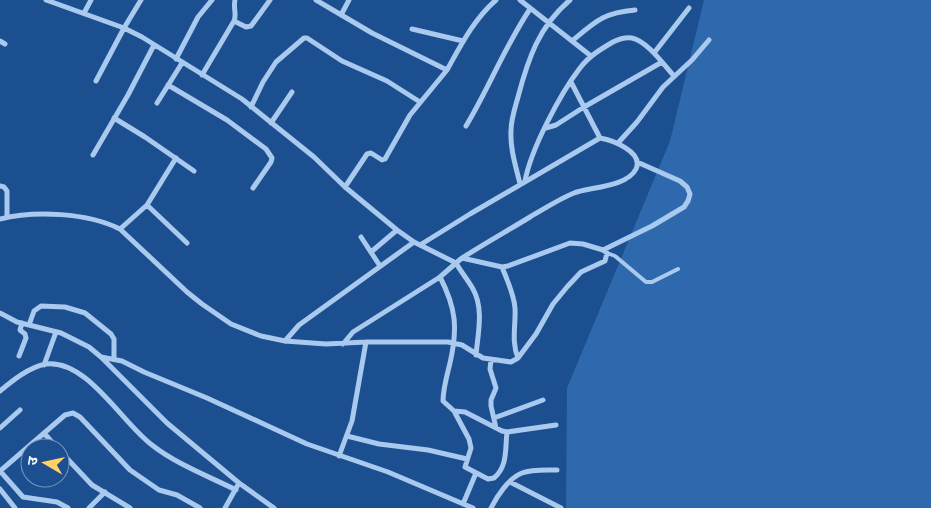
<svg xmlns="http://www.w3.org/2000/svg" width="931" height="508" viewBox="0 0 931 508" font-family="Quicksand,'Noto Sans Devanagari',sans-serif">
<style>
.green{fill:#2e69ad}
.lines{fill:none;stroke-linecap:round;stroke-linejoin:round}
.service{stroke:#a9c9ee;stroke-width:4}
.minor{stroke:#a9c9ee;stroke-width:5}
</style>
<rect width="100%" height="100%" fill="#1b4f8f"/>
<path class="green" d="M704,0H931V508H566L567,388L670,141Z"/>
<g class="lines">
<path class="service" d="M607,253L615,256L646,282H652L678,269"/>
<path class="minor" d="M46,0L124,28L142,37L242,99L314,157L345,187L397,230L414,242L456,263L462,258L502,267L508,266L570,243L583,244L603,250L652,226L684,207L688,201L690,194L687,187L680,181L637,162
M316,0L372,33L447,70C461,45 474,19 496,0
M520,0L591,56
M84,13L91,0
M341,15L349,0
M234,21L246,27L251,26L270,0
M412,29L463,41
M0,41L5,44
M572,41C596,21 603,13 635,10
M654,53L689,8
M176,59L198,17L212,0
M202,75L234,21C237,14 233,8 235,0
M96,81L124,28L141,0
M571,82L600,138
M168,85L227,120L266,149L272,158L271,162L253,188
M157,103L182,63
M251,107L263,82L276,62L304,38H307L342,61L387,81L420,102
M114,118L145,137L194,171
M271,123L292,92
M466,126C489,88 505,46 530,9
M546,128L556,125L584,107L662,62
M618,143L637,122L663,87L692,60L709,40
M93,155L128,95L154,45
M525,181C531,149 560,94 580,68C589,56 601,49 613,42C619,39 625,37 632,38C647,41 664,65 674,76
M520,184C516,167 510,149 511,131C511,119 515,108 518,97C528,59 539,26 570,0
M0,186L4,187L7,191V217
M345,187L367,154L371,153L382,160L385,159L410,115L447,70
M147,205L187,243
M0,219C35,210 88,213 120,229L187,292L202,304L231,324L261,336L285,341L326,344L366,342H448L462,345L483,358L511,362L518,358L536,334L553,304L567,287L581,272L605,261L607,253L603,250
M120,229L147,205L176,158
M361,237L380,266
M420,245L470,214L600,138C612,140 644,152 636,169C627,187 590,187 574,193C559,199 544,209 530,217C507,231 484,244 462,258
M371,252L397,230
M502,267C507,280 514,294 515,308C516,325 511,341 518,358
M440,277C456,308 458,328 450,363C447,375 443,389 443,401L454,411L469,439L471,448L465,467L488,479L494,478C508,466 505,449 507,432
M0,313L17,322L61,333L89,347L101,357L167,423L239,483L274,508
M29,325L34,311L41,306L65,307L85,313L111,334L114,339V359
M285,341L299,325L414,242
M343,344L353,332L440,277L456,263C461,272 468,280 473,289C484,309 478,333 476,355
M19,356L26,338L25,334L20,330L22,323
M101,357L122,361L144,372L207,398L307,444L388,472L473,508
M491,360L490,369L496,388L491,400V406L496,428
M44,365L56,332
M0,391C12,381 29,367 46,364C87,359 122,423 152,445C176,464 208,476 236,490
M454,411L465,412L502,431L507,432L556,425
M494,418L543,400
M0,428L20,410
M44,433L57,448
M347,436L379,444L428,450L467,459
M60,451L92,485L130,508
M339,456L352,421L366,342
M0,471L65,415L73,413L80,417L130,470L159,490L177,495L200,508
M0,471L23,497L57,502L68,508
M510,482L561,508
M0,489L15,508
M463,504L476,473
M89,508L105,492
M225,508L239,483
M491,508C497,496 509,478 522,473C532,469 546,470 557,470"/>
</g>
<g transform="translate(45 463) rotate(279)"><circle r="24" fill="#1b4f8f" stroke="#7695bc"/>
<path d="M0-4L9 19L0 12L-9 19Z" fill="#ffd166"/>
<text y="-8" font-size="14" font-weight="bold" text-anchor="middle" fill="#ffffff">उ</text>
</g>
</svg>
